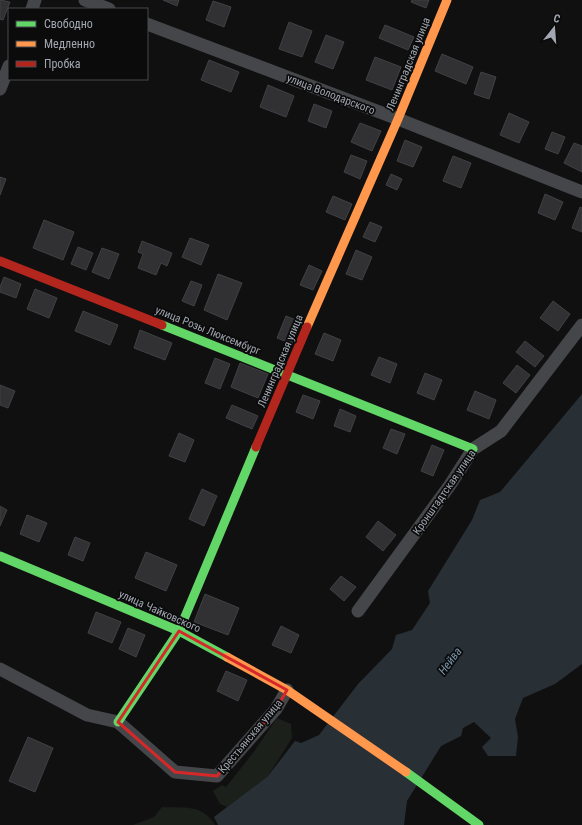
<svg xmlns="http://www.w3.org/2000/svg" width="582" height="825" viewBox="0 0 582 825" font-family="'Roboto Condensed',sans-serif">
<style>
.green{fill:#1b201b}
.water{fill:#282f35}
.building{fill:#313133;stroke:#404144}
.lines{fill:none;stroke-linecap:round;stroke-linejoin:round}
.street{stroke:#454649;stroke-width:13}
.fast{stroke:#63d668;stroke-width:9}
.slow{stroke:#ff974d;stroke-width:9}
.jam{stroke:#b3261e;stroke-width:9}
.marked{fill:none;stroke:#d62828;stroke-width:3;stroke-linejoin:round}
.labels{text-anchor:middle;stroke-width:3.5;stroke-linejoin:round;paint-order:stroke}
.street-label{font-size:11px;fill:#a2a7b1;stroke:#0b0b0c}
.water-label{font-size:12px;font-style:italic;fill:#7a95ab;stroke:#0b0b0c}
</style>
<rect width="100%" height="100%" fill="#101011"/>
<path class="green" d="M277,718L291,724L292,738L268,776L227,807L220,804L213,791L222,785L226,787L253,753Z
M162,807C183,808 203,804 215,825H133L154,817Z"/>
<path class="water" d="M582,394V664L555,684L523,698L515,719L518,737L516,756H488L482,747L491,738L474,722L463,728L461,736L441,746L407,801L404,825H218L214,817L268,776L295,741L301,743L319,735L358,684L392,649L396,635L412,630L430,603L428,591L472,520L480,500L500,492Z"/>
<path class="building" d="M0,0L10,2L3,20L0,19Z
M163,0H179L177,6Z
M412,0H429L426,8L411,2Z
M213,1L231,7L224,27L206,20Z
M289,22L312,31L302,57L279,49Z
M385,25L414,37L408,50L379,38Z
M326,35L344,42L333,69L315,62Z
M442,54L473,67L466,84L435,71Z
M375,57L401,67L392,90L366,80Z
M209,60L239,72L231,92L201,80Z
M481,72L496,77L489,99L474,94Z
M268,85L294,96L286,117L260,107Z
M314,104L332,111L326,128L308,121Z
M509,113L529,122L519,143L500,135Z
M360,123L381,131L372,151L351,142Z
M552,132L565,137L558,154L545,149Z
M405,140L422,147L413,167L397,161Z
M574,143L582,146V172L564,163Z
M351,155L367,161L360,179L344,172Z
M453,156L471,163L461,188L443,181Z
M391,174L402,179L397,190L386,185Z
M0,177L6,179L0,195Z
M545,194L563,202L555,220L538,213Z
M333,196L352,204L345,220L326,212Z
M580,207L582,208V232L572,228Z
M44,220L74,232L63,260L33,248Z
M370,222L382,227L375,242L363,237Z
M190,238L209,245L201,265L182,257Z
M142,241L172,253L167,266L161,263L156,275L138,268L143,254L138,252Z
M78,247L93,253L86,270L71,264Z
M102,248L119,254L109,279L92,272Z
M356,250L372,257L362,280L346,274Z
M309,265L322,271L313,290L300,285Z
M218,274L242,283L227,320L204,310Z
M4,277L21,284L16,298L0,292V287Z
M191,281L202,285L194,306L182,301Z
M35,289L57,298L49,318L27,309Z
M553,301L570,314L558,331L540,318Z
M83,311L118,325L110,345L75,331Z
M286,316L301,322L292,344L277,338Z
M140,330L172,343L165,360L134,348Z
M324,333L341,340L333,361L315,354Z
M525,341L544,356L535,367L516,352Z
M379,357L397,364L390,383L371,375Z
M215,358L230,364L220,389L205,383Z
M240,363L268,374L258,398L231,387Z
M517,365L530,375L516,393L503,383Z
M425,373L442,380L434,400L417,393Z
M0,385L15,391L8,408L0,405Z
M475,391L496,400L489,419L467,410Z
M303,395L320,401L313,419L296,412Z
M232,405L258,416L252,429L226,418Z
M340,409L356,416L350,432L334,426Z
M391,429L405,434L397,454L383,448Z
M179,433L194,440L185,462L169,456Z
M432,445L444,450L433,476L421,471Z
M202,489L217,496L204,526L189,519Z
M0,506L7,510L0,526Z
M27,515L47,523L39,542L20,534Z
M378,521L396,535L383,551L366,537Z
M75,537L90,543L83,561L68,555Z
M146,552L177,565L166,591L135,578Z
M341,576L356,587L344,601L330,589Z
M205,594L239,608L228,635L194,622Z
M96,612L121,622L112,643L88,633Z
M281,626L299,635L291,653L272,645Z
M128,628L145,635L136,657L119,649Z
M226,671L247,680L238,701L217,691Z
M28,737L53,748L35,792L9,781Z"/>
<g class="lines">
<path class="street" d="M85,0L109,9
M32,9L35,0
M147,24L398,119L582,192
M0,89L9,66
M358,611L450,485L473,449L501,431L582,325
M0,669L87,715L118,722L175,772L217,776L276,709L287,690"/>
<path class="fast" d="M162,325L473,449
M0,556L179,631L227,657
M118,722L179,631L256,447
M406,772L479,825"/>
<path class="slow" d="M307,327L398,119L447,0
M227,657L287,690L406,772"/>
<path class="jam" d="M0,261L162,325
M256,447L307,327"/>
</g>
<path class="marked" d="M179,631L287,690L276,709L217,776L175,772L118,722Z"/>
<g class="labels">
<g class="street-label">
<text transform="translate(408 64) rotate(-68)" y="4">Ленинградская улица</text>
<text transform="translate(331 94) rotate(21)" y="4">улица Володарского</text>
<text transform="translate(208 330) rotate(22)" y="4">улица Розы Люксембург</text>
<text transform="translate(280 361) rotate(-67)" y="4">Ленинградская улица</text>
<text transform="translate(444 492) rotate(-55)" y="4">Кронштадтская улица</text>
<text transform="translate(160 611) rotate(24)" y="4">улица Чайковского</text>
<text transform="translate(250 736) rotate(-50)" y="4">Крестьянская улица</text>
</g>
<g class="water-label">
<text transform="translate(450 661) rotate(-53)" y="4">Нейва</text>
</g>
</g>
<rect x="8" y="8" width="140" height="72" fill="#0b0b0c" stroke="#47494e"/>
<rect x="16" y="21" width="20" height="6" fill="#63d668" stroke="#47494e"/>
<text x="44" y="28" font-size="12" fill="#a2a7b1">Свободно</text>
<rect x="16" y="41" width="20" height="6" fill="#ff974d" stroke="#47494e"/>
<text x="44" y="48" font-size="12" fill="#a2a7b1">Медленно</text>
<rect x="16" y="61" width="20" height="6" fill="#b3261e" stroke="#47494e"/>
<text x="44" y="68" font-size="12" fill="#a2a7b1">Пробка</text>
<g transform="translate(554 28) rotate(17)" stroke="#0b0b0c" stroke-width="3" paint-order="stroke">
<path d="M0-3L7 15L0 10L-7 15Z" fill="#a2a7b1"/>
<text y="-6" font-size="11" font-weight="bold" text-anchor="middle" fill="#a2a7b1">С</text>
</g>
</svg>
